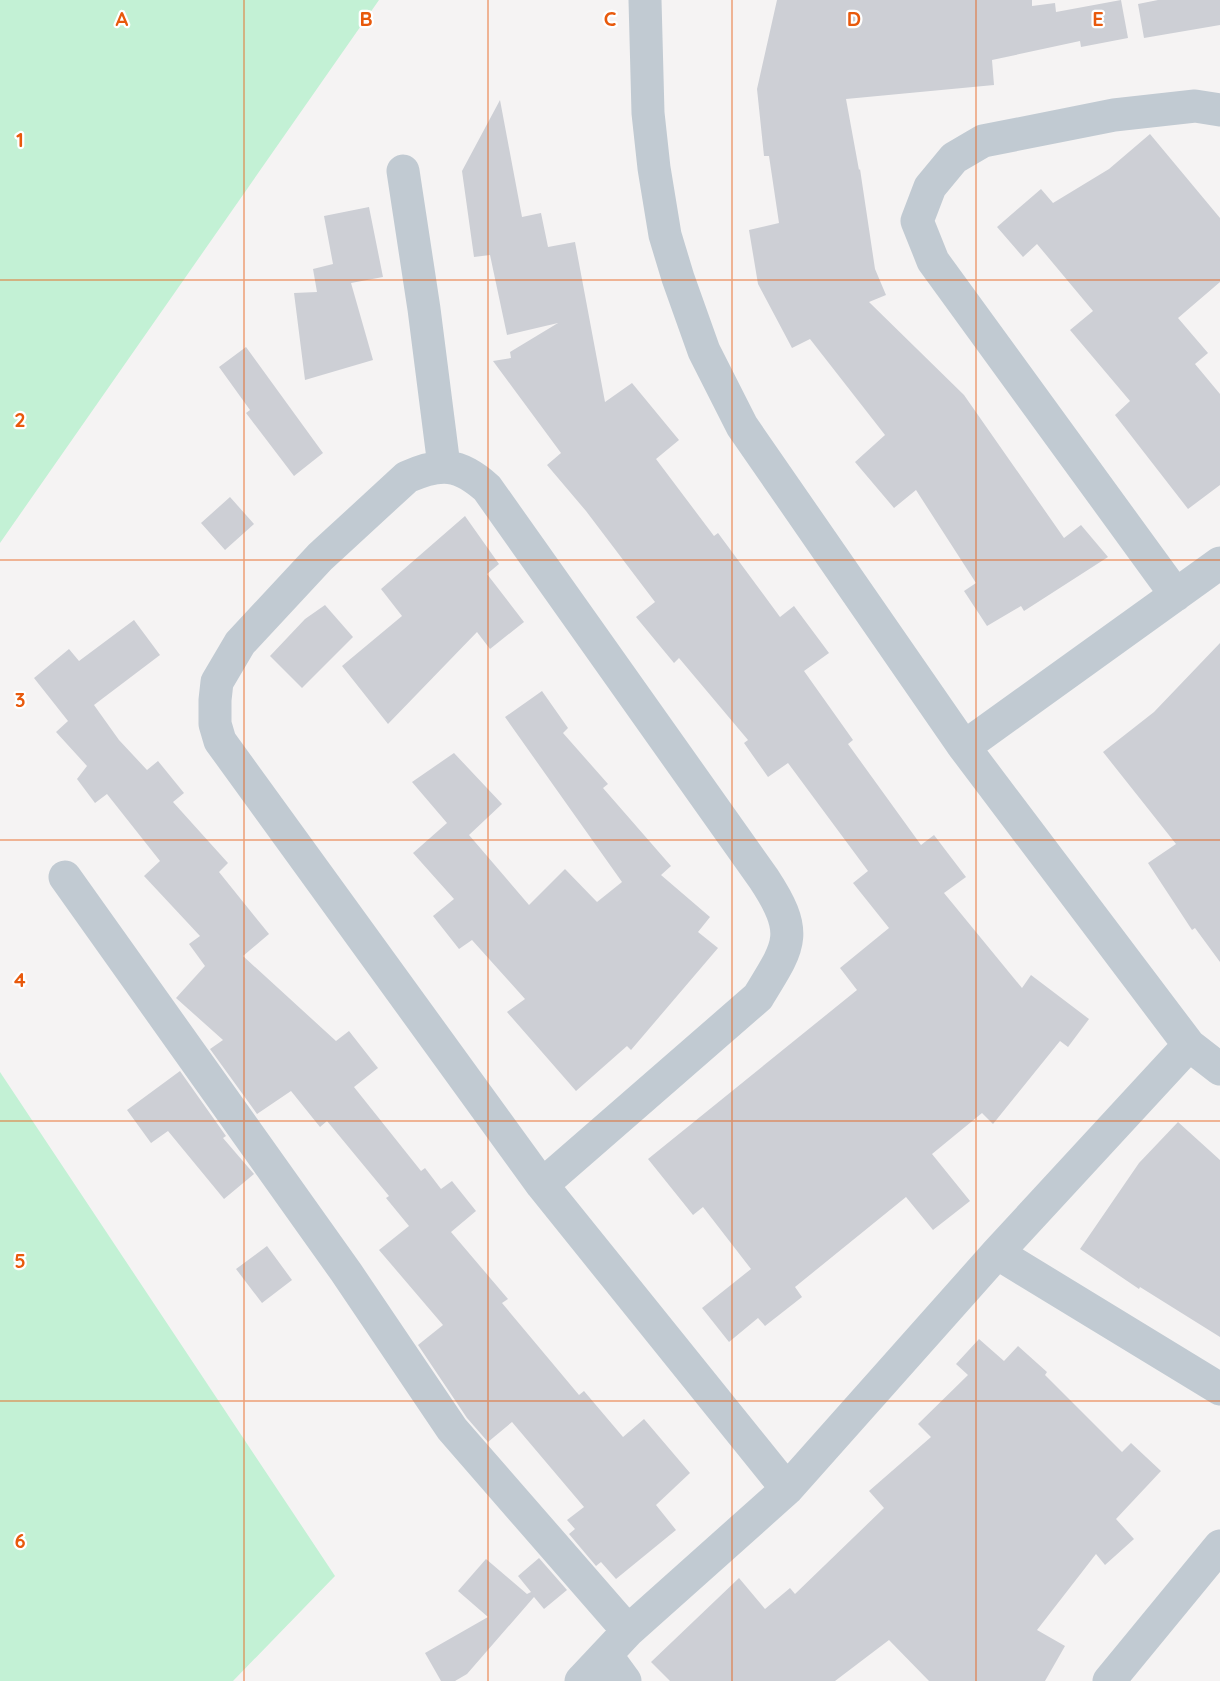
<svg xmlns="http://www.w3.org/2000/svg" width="1220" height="1681" viewBox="0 0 1220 1681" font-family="Quicksand,sans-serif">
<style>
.green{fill:#c3f1d5}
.building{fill:#cdcfd5}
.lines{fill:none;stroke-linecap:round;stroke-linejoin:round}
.minor{stroke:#c1cad2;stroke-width:33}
.grid{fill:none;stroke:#e8590c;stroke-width:1.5;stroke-opacity:0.55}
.grid-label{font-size:20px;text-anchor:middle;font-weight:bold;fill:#e8590c;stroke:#fff;stroke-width:4.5;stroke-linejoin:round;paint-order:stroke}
</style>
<rect width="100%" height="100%" fill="#f5f3f3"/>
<path class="green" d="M0,0H379L0,543Z
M0,1072L335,1576L233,1681H0Z"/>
<path class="building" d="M777,0H1032V6L1055,3L1056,12L1121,0L1128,38L1081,47L1080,41L992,60L994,85L846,99L859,170L860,169L875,269L886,295L869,302L964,395L1064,538L1081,525L1108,557L1024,611L1021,606L987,626L964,591L976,583L916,490L894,508L855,462L885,435L810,339L792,348L758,284L749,230L779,223L769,156H764L757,89Z
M1158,0H1220V25L1144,38L1138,4Z
M500,100L522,217L541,213L548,247L575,242L605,402L632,383L679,440L656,459L714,536L718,533L780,617L794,606L829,653L804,671L853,740L848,744L921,845L934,835L966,877L944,893L1022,988L1031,975L1089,1019L1068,1047L1060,1041L993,1124L982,1113L932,1154L970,1201L933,1230L906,1197L795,1287L802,1297L765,1326L758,1318L729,1342L702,1308L751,1269L703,1207L693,1215L648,1159L857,990L840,968L889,928L853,883L868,871L788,763L768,777L744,743L748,740L679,658L674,663L636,617L655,602L586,511L547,465L561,453L493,361L511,358L510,352L558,323L507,335L490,255L474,257L462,171Z
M1150,134L1220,218V282L1178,318L1208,353L1195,364L1220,394V485L1188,509L1115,415L1130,401L1070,330L1093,311L1037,244L1023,257L997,227L1041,189L1053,203L1109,169Z
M369,207L383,277L351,283L373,360L305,380L294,293L317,292L313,269L333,264L324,216Z
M246,347L323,453L294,476L246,413L250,410L219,367Z
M230,497L254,524L225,550L201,523Z
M465,516L499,564L487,574L524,622L490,649L477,632L388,724L342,666L402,616L381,589Z
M325,605L353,637L302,688L270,656L305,619Z
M134,620L160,655L94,705L119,740L147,770L158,761L184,793L173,802L228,863L219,872L269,934L243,956L336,1041L349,1031L378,1068L354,1087L421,1171L425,1168L441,1189L452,1181L476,1211L451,1232L508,1299L502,1303L579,1395L584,1391L623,1437L644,1419L690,1473L656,1505L676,1530L616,1579L601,1562L596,1566L569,1534L575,1529L567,1520L584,1507L512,1422L488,1442L467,1418L418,1345L443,1325L379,1250L409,1226L386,1198L389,1196L327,1121L320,1127L291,1091L257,1114L210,1049L223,1040L176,998L205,966L189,944L200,936L144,876L160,861L107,794L95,803L77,779L87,766L56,732L68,721L34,678L69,649L79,661Z
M1220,643V962L1195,928L1192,930L1148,863L1176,844L1103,752L1154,712Z
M542,691L568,728L563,733L608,784L603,788L671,866L661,875L710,917L698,932L718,948L631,1050L627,1046L576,1091L507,1012L525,999L472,940L459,949L433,916L454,899L413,853L447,823L412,782L454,753L502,804L469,835L529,905L565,869L597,902L622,882L505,717Z
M180,1071L226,1136L223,1138L254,1174L224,1199L168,1131L151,1143L127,1110Z
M1178,1122L1220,1160V1337L1140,1287L1139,1289L1080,1249L1139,1163Z
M267,1246L292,1280L262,1303L236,1269Z
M979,1339L1004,1361L1018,1346L1047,1372L1045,1375L1122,1452L1131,1443L1161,1471L1116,1519L1134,1539L1105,1565L1096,1554L1037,1630L1065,1646L1045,1681H929L889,1640L835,1681H670L651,1662L739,1578L765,1609L790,1588L795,1594L884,1508L869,1491L931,1437L918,1424L968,1375L956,1364Z
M539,1558L567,1590L544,1609L534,1597L467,1674L455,1681H441L425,1653L488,1617L458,1591L486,1559L527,1594L531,1592L518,1576Z"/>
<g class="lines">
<path class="minor" d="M645,0L648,113L654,168L665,235L678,278L704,351L742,426L964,747L1189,1045L1220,1069
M403,171L424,309L444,466
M1176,595L933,261L917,221L930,187L954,158L983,141L1114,115L1195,106L1220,110
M964,747L1220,563
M65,877L346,1272L452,1429L628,1631
M542,1185L758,997C790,945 800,934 764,879L487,488C459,463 441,462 407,477L320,557L240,643L217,682L215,700V724L220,741L542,1185L787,1489
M997,1253L1220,1389
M606,1655L625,1681
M581,1681L628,1631L787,1489L997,1253L1189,1045
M1109,1681L1220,1546"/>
</g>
<path class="grid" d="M244,0V1681M488,0V1681M732,0V1681M976,0V1681M0,280H1220M0,560H1220M0,840H1220M0,1121H1220M0,1401H1220"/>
<g class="grid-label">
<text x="122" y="26">A</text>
<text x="366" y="26">B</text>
<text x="610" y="26">C</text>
<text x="854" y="26">D</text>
<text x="1098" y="26">E</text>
<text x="20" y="147">1</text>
<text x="20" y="427">2</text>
<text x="20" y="707">3</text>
<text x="20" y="987">4</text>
<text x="20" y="1268">5</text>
<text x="20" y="1548">6</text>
</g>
</svg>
